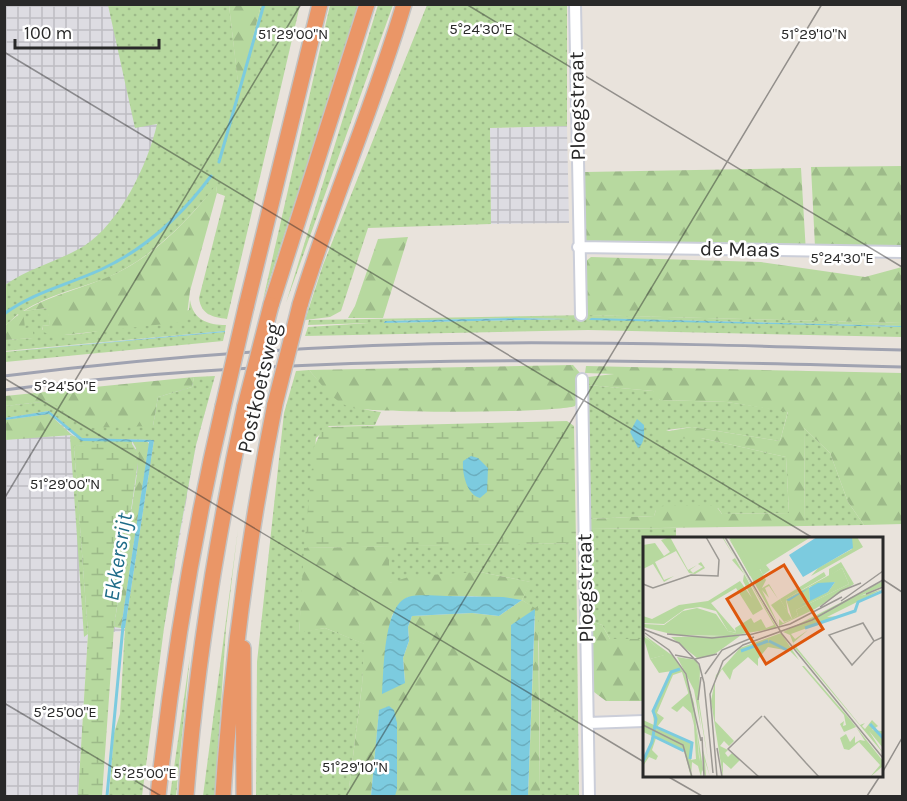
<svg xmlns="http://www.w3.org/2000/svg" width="907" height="801" viewBox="0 0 907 801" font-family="Karla,sans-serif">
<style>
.industrial{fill:url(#industrial-grid)}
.grass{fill:url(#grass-dots);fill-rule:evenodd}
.forest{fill:url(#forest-firs);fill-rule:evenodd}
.wetland{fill:url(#wetland-marsh)}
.water{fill:url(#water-waves)}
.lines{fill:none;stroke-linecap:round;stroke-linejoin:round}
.stream{stroke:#7ccbdf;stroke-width:3}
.minor-casing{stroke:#cbced9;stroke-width:14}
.highway-casing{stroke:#c3c3c3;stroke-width:18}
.minor{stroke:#fff;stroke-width:10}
.highway{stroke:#ea9667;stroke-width:15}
.rail{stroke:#a0a3b1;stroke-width:3}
.highway-bridge-casing{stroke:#c3c3c3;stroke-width:18;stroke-linecap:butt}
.highway-bridge{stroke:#ea9667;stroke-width:15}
.ticks{fill:none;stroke:#292929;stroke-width:1.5;stroke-opacity:0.45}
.labels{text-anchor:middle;stroke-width:5;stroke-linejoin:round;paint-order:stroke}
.street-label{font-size:21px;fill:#292929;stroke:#fff}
.water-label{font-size:22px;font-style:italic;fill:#1d6b88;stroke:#fff}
.inset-river{fill:none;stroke:#7ccbdf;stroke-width:3}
.inset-road{fill:none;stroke:#9c9994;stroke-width:1.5}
.view{fill:#de570d;fill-opacity:0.15;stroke:#de570d;stroke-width:3}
.inset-edge{fill:none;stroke:#292929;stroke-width:3}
.ticks-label{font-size:15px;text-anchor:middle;fill:#292929;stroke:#fff;stroke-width:5;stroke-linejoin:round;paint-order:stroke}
</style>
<defs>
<pattern id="industrial-grid" width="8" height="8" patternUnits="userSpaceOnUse" patternTransform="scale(1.5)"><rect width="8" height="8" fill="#dddce2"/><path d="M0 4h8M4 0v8" fill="none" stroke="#bebdc2"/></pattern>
<pattern id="grass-dots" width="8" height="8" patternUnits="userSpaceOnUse" patternTransform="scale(1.5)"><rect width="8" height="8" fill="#b7d99f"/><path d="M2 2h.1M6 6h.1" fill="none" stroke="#9dba89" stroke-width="1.8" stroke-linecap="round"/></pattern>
<pattern id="forest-firs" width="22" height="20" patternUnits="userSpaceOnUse" patternTransform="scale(1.5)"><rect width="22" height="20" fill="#b7d99f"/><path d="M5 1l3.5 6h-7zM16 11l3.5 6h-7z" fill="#9dba89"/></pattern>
<pattern id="wetland-marsh" width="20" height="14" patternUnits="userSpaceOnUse" patternTransform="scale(1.5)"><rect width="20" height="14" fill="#b7d99f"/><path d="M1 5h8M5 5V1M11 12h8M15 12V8" fill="none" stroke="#9dba89"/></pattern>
<pattern id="water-waves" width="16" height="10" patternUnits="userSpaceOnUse" patternTransform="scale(1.5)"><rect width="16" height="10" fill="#7ccbdf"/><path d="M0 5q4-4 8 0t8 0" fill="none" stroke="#6baebf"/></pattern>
</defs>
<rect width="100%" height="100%" fill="#e9e3dc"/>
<path class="industrial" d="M5,5H176L167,98L141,184L89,252L5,297Z
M567,126L569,223L491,224L490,128Z
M213,381L196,445L164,628L88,634L78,796H5L4,406Z"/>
<path class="grass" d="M108,5H229L239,90L261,5H300L227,319C213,317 201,315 199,298L225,196L217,193L216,186C185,223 150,260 104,279C77,289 48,295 23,311L48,308L50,325L42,326V329C55,348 164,315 189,310L190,300C193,320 208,325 226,325L225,331L5,351V340L33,338L31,330L25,328L18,314L5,326V315L7,313H5V285C29,268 59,261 84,246C120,223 148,164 157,124L135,128Z
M330,5H359L263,300Z
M378,5H393L286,303Z
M427,5H567V126L490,128L491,224L368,228L341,311L330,317L305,320L323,265Z
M589,315L902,323V326L590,318L902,327V337L588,330L305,336L308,327L369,323L308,325L309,320ZM514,318L570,319L384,323L385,321Z
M225,332L223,341L5,362L4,352Z
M309,370C336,401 339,406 381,412L375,425L329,426L316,438L299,632L325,628L365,644L362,685L348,796H256L257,662L284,413L296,371Z
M215,376L196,445L180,531L164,628L142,796H109L114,733L120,714L125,628L154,440L81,438L49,411L5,418V406L51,401L120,426H153L158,397L192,387L194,377Z
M588,385L653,391L660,400L727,402L788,411L780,441L692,427L666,430L687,437L701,438L786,457L789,513L722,514L718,508L656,510L654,516L589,519Z
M804,428L830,453L848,502L864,525L805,526Z
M72,435L84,441H132V444L74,446L88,634L84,637L70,436Z
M676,528V538H644V639H610L602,625L591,621L589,529Z
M238,529L226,628L215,796H203Z
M576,543L579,796H540L539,644L535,609L522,600L530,582L480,572L389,583V546Z
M190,656L176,796H170Z"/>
<path class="forest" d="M229,5H261L239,92Z
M902,166V250L815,247L811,167Z
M801,168L806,253L588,244L585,240V172Z
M216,185L217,193L190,291L187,315L183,322L55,336L43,332L42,326L50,325L47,308L23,311L25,328L32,327L34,338L5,340V326C33,299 69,293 103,279C150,261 186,223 216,185Z
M408,237L383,318H348L355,306L378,239Z
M591,257L761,262L865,277L902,267V323L583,315L586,261Z
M573,365L580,373V396L575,406C557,413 368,414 349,407C332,400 321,384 309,370Z
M586,366L902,373V524L864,525L848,502L830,453L804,428L805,526L589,529V519L654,516L657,507L664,506H716L722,514L789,513L786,457L701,438L660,439L658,433L692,427L780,441L788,412L727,402L660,400L654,396L653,391L588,385V377L614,374L585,373Z
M194,377L192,387L158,397L153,426L83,428L51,401L5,406V396Z
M49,414L72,435L5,440L4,420Z
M132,441H147L149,444L121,628L114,627L138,467L136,448Z
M389,546V583L412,576L480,572L531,582L522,600L535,608L538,606L540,796H528L535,616L511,625V796H395L397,723L379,711L371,796H348L362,685L364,644L325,628L299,633L304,548ZM471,596L522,600L499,616L472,613L412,616L408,627L409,641L403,658L405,682L384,665L392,615L408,597Z
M591,621L602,625L610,639H644V701H606L594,692Z"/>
<path class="wetland" d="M567,421L574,426L576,543L304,548L314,447L323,427Z
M96,444H132L139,455L114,627L102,796H78L88,634L74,446Z"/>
<path class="water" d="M514,318L571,319L384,323L385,321Z
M591,318L902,326V327L589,320Z
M225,331V332L5,352Z
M49,411L82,438L154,440L125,628H121L149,442L81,441L49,414L5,420V418Z
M637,419L644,425C644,434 645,443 638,448L630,432Z
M471,456L478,458L488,468L487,492L480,498C467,495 462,474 463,461Z
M446,596L503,597L522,600L499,616L472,613L412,616L408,627L409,641L403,658L405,683L382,694C384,672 383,605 408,597C419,594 434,596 446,596Z
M535,609L528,796H511V625Z
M389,706L394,710L397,723V789L395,796H371L379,710Z"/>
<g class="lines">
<path class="stream" d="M219,162L264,4
M4,314C34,292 67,285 100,270C146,249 182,215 211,176
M107,796L123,626"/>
<defs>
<path id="minor" d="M575,4L581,315
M578,247L902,252
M582,379L589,796
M588,723L644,721"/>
<path id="highway" d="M271,305L367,4
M300,305C331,203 374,106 404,4
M246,307L320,4
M243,648L244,796
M158,796C172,666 193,535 223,407
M186,796C196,664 217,535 245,406
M223,796C231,665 249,534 275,404"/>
</defs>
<use href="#minor" class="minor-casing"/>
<use href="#highway" class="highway-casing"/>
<use href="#minor" class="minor"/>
<use href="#highway" class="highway"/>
<path class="rail" d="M4,376C165,356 327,344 489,343C627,342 765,346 902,350
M4,390C303,352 602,359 902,367"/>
<defs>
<path id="highway-bridge" d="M275,404L300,305
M245,406L271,305
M223,407L246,307"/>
</defs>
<use href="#highway-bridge" class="highway-bridge-casing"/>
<use href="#highway-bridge" class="highway-bridge"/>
</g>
<path class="ticks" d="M466,4L902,267M4,52L813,538M4,378L644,762M4,499L301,4M882,579L902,592M4,703L161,796M882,773L902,738M667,776L702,796M346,796L822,4M867,796L880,776"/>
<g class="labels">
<g class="street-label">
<text transform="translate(577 106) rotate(-91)" y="7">Ploegstraat</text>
<text transform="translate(740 249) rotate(1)" y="7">de Maas</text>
<text transform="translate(259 388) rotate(-77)" y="7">Postkoetsweg</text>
<text transform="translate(585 588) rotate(-91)" y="7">Ploegstraat</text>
</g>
<g class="water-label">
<text transform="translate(117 557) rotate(-81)" y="8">Ekkersrijt</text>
</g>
</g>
<g transform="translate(643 537)">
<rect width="240" height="240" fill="#e9e3dc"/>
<path d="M81,0L134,91L86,99L32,98L0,90V87L21,88L40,74L54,71L73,77L85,94L93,96L92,91L108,81L111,86L118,82L123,91L131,88ZM86,0H168L123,28L127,33L120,38L117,32L107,39ZM209,0H214L220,10L168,39L175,31L209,12ZM198,25L211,47L172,72L136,89V82L140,86L149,82L155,78L153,73L206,47L199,31L186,39V32ZM181,35L183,39L143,62L145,76L137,62ZM240,44V49L217,59L240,52L184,80L196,79L148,97L152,102L165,93L150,106L217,188L222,186L219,189L222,192L229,183L235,189L229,193L239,194L240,211L226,194L240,216L152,111L147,98L140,95ZM138,96L156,123L147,114L125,110L115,122V129L105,120L90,133L87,143L79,132L72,144V184L91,204L86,209L81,204L77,209L85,213L82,216L85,220L89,216L97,223L88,232L80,225V240L68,164L73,138L97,111ZM0,97L30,119L42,137L51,166L56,220L57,224L53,186L60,231V213L67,240L62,224L63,240L59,233L58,240L55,229L49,225L48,240L41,214L13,201L9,213L15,219L13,223L6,220L0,229L9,199L0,195V183L11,188L10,174L29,134L16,136L7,122L21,118ZM39,135L50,172L53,222L48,223L49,206L14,190L21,181L14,176L30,138ZM97,99L69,119L54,121L28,100ZM34,120L53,123L57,132L56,164L65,223L55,165L58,192L51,153ZM159,129H161L206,181L240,224V229L227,240L237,228L216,205L206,213L201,212L197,201L203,197L207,205L212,199V206L217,203L222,204L213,190L201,195L197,187L201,184L200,189L203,188L201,178Z" fill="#b7d99f" fill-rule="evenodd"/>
<path d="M27,0L45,33L54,28L47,33L50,36L60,30L55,27L58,25L62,31L52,37L46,36L33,14L12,25L21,43L31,39L21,45L10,27L0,32V8L12,6L21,19L27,15L18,3ZM79,0H80L104,42L120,72L110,78L93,51L68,66L94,96L85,94L73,74L57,70L42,72L21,87L0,86V79L9,82L36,68L65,64L97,44L109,61L100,44L101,37L89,23L92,21ZM85,0L101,19L107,35L116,31L123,43L119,51L126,47L135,62L126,49L122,51L126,61L119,53L136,89ZM199,31L206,47L153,73L155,78L149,82L143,62ZM192,45L185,55L157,67L167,63L166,50ZM0,99L6,103L22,118L7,122ZM48,154L50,172L51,188L48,176L40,169L34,175L28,171Z" fill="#b7d99f" fill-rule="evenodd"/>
<path d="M137,62L149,82L141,85L128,68Z" fill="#b7d99f"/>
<path d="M174,0H209L210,11L160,40L146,18ZM192,45L185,55L157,69L167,63L166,51L146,64L143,63L175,46Z" fill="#7ccbdf"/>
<path class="inset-river" d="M162,91L212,74L215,65L240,54M126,104L144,113M98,114L125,104M227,187L240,201M11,189L49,206L47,222M10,199L41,214M0,224L9,205L13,182L10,174L28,135L37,132"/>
<path class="inset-road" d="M82,0L139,97L240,221M0,47L10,51L48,38L75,39L76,23L63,0M223,57L240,50M198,64L240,34M177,70L198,54L218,46M0,92L36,106L56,127L61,146L70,236M2,96L26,113L43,137L58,204M24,97L69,101L107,97M106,98L147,87L199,60M231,104L220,86L186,98L209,128L231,104L240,100M32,118L52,122L74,117M62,137L79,113L111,100M55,163L58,140M121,179L163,226M0,188L40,208L49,240M59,200L61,240M74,211L79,240M163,226L176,240M74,240L67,157L80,124L100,108L169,83L240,43M116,240L85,212L119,179"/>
<path class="view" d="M141,28L180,92L123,127L84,62Z"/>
<rect width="240" height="240" class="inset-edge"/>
</g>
<g class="ticks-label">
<text x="481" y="34">5°24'30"E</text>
<text x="293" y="39">51°29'00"N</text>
<text x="814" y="39">51°29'10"N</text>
<text x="842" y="263">5°24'30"E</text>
<text x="65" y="391">5°24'50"E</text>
<text x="65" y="489">51°29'00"N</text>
<text x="65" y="717">5°25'00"E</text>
<text x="355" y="772">51°29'10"N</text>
<text x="145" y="778">5°25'00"E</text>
</g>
<rect width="907" height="801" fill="none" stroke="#292929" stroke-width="12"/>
<path d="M15 39v9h144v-9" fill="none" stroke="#292929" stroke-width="3"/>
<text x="24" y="39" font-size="18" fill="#292929" stroke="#ffffff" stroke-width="4.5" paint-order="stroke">100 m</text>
</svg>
